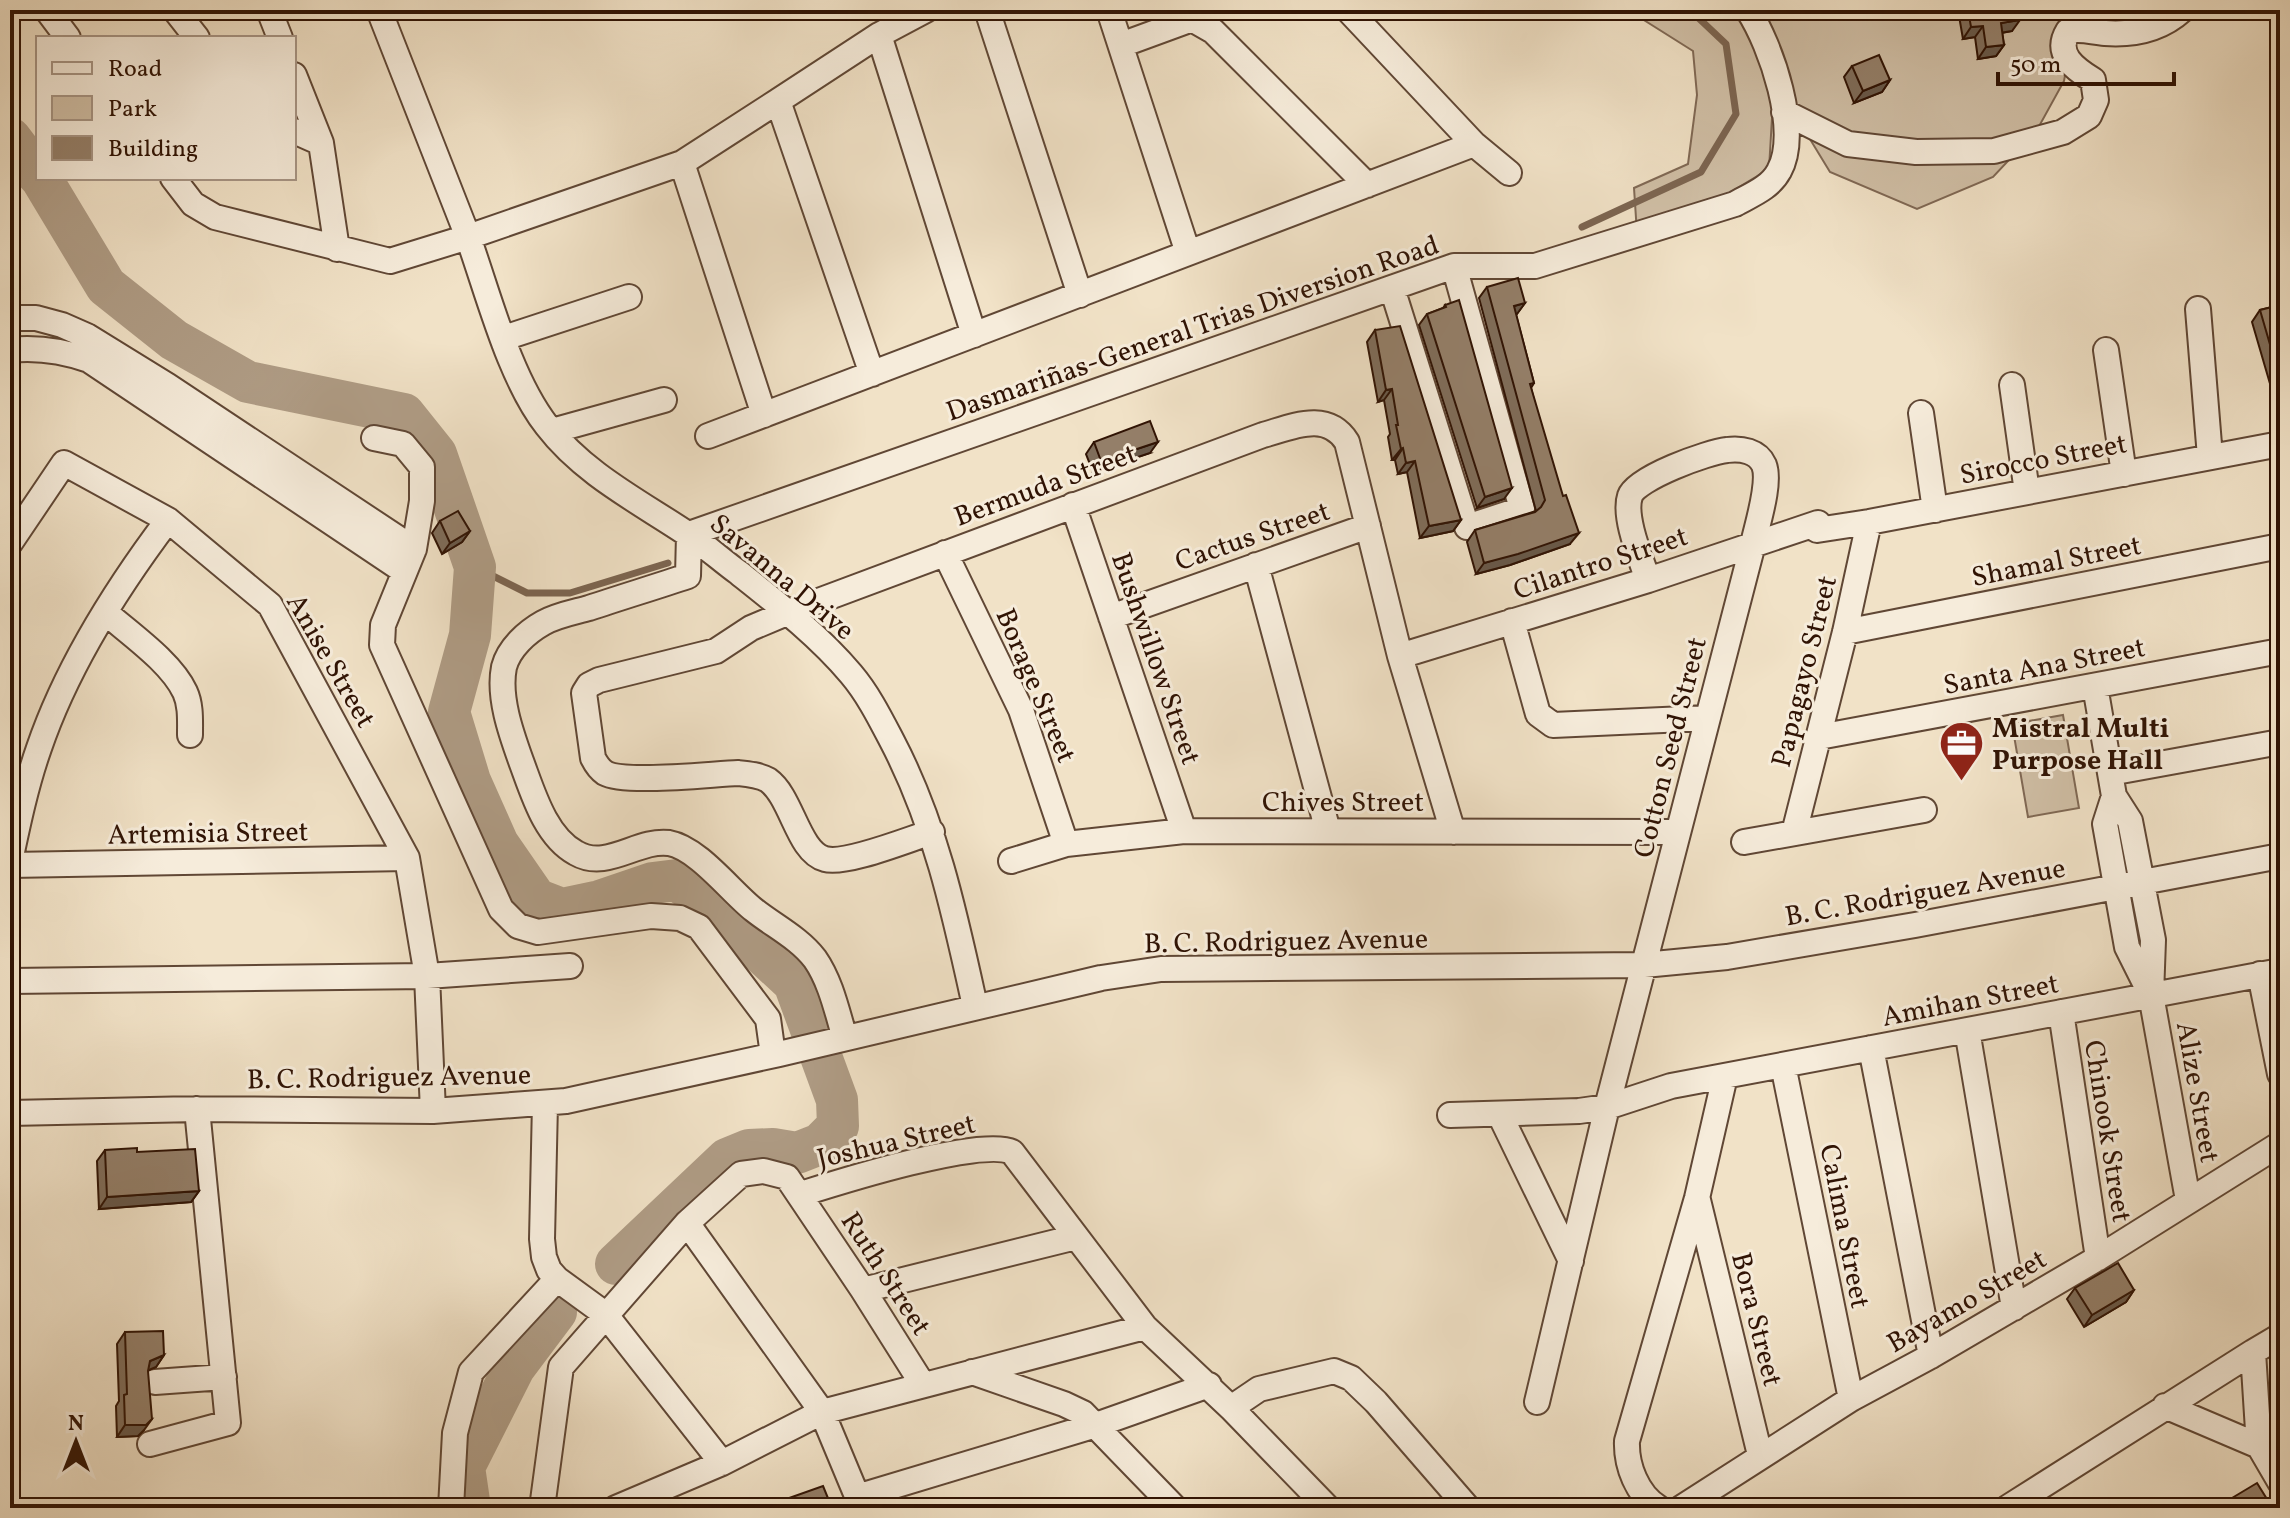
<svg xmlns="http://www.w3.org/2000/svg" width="2290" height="1518" viewBox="0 0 2290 1518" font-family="Vollkorn,serif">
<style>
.green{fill:#d0bfa6;stroke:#806955;stroke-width:2}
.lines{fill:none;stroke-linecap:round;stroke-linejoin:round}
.stream{stroke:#7c6551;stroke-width:7}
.river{stroke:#af9c85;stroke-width:42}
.minor-casing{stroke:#604735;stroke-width:28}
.minor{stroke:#f6ecdb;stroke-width:24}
.wall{fill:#7f6d5a;stroke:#301304;stroke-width:2}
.shaded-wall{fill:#68594a;stroke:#301304;stroke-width:2}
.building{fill:#947f69;stroke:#301304;stroke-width:2}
.labels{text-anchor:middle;stroke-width:6;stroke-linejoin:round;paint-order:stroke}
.street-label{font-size:28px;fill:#301304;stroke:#f6ecdb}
.poi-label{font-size:28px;font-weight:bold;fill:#301304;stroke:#f6ecdb;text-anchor:start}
</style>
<rect width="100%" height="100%" fill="#f1e2c7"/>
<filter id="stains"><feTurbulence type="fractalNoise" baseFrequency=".0025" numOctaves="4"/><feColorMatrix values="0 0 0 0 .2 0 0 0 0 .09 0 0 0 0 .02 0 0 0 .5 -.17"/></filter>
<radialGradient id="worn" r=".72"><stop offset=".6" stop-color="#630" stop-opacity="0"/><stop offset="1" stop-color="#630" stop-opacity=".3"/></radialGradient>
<path class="green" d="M1628,10H2046L2074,28L2064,81L2037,130L1993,177L1917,209L1830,172L1802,126L1772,118L1769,169L1704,208L1637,233L1634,188L1688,164L1697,95L1693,51Z
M2063,715L2079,808L2028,817L2012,724Z"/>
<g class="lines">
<path class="stream" d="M1582,227L1701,172L1736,114L1726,44L1690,10
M475,567L527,593H570L668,563"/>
<path class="river" d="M10,138L38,175
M41,178L106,286L174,340L248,382L404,414L436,454L475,567L470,635L449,712L470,781L498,844L536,899L562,909L600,901L653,883L677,880L705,901L794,983L837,1100L838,1126L820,1144L797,1153L773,1149L749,1150L727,1159L616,1264
M470,1508L464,1467L514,1368L556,1312"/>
<defs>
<path id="minor" d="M47,10L68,38
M175,10L197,38
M269,10L280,38
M987,10L1080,295
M1109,10L1188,253
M1348,10L1474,144L1509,173
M879,35L974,335
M1121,45L1192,19L1213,31L1367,185
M294,75L321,143
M1784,112L1848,144L1916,152L1994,151L2063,132L2089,116L2096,100L2093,80C2075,69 2054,54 2068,31C2082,28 2091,32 2105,33C2133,35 2161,29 2182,10
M294,131L321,143L337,249
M682,163L468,237C489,296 509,377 547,426C583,473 638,501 686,533C705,545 721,560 739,573C778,604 819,636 851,674C868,694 880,718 892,741C936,825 955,915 975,1006
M173,178L193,204L215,217L390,261L468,237L379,10
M1392,288L1467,527L1522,509L1454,266
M2198,309L2210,457
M10,318H36L62,325L87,336L168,386L414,549
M504,338L629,297
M10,350C37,347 63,351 89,360L404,571
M2106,350L2124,474
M872,374L778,101L879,35L926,10
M2012,385L2027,492
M1921,413L1935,510
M764,415L682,163L778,101
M552,431L664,400
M708,436L1474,144
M374,438L403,444L422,467V501L414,549L383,625L382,645L501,909L518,926L538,932L651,916L680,918L699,927L768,1019L773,1055
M1073,505L1184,831
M1817,530L1869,522L2280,444
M10,543L64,463L168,520L270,605L407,858L427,976L433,1111
M945,553L1021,710L1066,844
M1256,565L1328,831
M105,612C130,634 171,662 185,692C191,705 190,720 190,735
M1111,617L1368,526
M1512,621L1538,714L1553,725L1707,718
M1845,632L2280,546
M1400,656L1648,580L1818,523
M2095,686L2114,796L2130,821L2153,940L2151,995L2188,1200
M1819,737L2280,651
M2110,773L2280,742
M2114,796L2105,824L2127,947L2150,993
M932,832C909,839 846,865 825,859C798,852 792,797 768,780C759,775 748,774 738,773C711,774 625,784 605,773C599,769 596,764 593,758L584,693L589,685L599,680L716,651L751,628L789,612L1263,435C1292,427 1327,410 1347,442L1400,656L1453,832
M1794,833L1845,632L1869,522
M1744,842L1924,810
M10,861C18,823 26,785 39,748C67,666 116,589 168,520
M1011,861L1066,844L1184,831L1678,832
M10,865L407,858
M2260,974L2280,1074
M10,981L427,976L570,966
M2061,1012L2098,1258
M1967,1030L2014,1308
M845,1038C837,1012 831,982 815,959C799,938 774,926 754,910C731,892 698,848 669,843C637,839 607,871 576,853C545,836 533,793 521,761C511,733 498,697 504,667C509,648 527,632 543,623C557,615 575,612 589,608C622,597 655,587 688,576L689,534L1454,266H1535L1735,204C1751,195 1770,188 1779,171C1801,132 1771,45 1748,10
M1871,1048L1931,1356
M1783,1065L1851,1399
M545,1103L542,1239L544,1257L549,1270L557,1279L605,1314L722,1463
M10,1113L197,1109L433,1111L566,1101L779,1054L1101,978L1161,969L1644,965L1727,957L1915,925L2280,856
M1450,1115L1579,1111L1607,1107L1671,1086L2280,971
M1500,1115L1571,1261
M801,1194C839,1182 981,1137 1012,1152L1145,1327L1231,1408L1328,1508
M1698,1200L1760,1455
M863,1290L1076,1237
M972,1372L1064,1404L1083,1413L1175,1508
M155,1382L224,1377
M1537,1402L1607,1107L1753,544C1757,525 1771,483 1764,465C1758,451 1741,448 1727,450C1708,452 1636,478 1630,496C1623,517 1641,559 1648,580
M2165,1406L2259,1446L2280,1482
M1231,1408L1259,1389L1334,1371L1351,1378L1376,1402L1468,1508
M150,1444L228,1423L197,1109
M2259,1446L2253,1352L2280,1336
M857,1497L1096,1425L1209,1385
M451,1508L455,1433L471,1372L557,1279
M542,1508L561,1367L687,1223L741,1174L764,1171L787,1177L863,1290L923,1385
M616,1508L722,1463L822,1412L687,1223
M862,1508L822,1412L1145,1327
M1659,1508C1637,1495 1626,1465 1627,1441L1697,1198L1725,1076
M1681,1508L1851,1399L1931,1356L2098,1258L2280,1144
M2007,1508L2253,1352"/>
</defs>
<use href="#minor" class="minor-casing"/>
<use href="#minor" class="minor"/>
</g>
<path class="wall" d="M1958,10H2018L2012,31L2002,33L2004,45L1996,56L1978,59L1975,37L1963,39Z
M1852,66L1890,80L1882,92L1854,103L1844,77Z
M1487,287L1525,303L1516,315L1534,383L1531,388L1570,544L1510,565L1476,574L1467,542L1475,530L1536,511L1479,298Z
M1445,305L1504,499L1477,508L1419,325L1427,314L1443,308Z
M2280,305V418L2252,322L2260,310Z
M1375,330L1461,520L1453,531L1420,538L1407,472L1398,474L1395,460H1392L1388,437L1390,434L1384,400L1378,402L1367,342Z
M1094,442L1150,453L1093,472L1086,454Z
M440,521L470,531L462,542L442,554L432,533Z
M105,1150L137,1152L199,1191L191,1202L99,1209L97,1161Z
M2075,1288L2134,1290L2126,1302L2084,1327L2067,1299Z
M125,1332L164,1355L156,1367L148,1370L144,1430L138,1436L117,1437L116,1406L119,1401L117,1344Z
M2232,1498L2270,1504L2267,1508H2225Z"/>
<path class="shaded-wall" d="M2110,10H2140L2132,11L2129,14L2106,16Z
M2020,20L2012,31L1993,34L2001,23Z
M1983,26L1975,37L1963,39L1971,27Z
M2004,45L1996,56L1978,59L1986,47Z
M1890,80L1882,92L1854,103L1863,91Z
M1525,303L1517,314L1506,318L1514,306Z
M1392,389L1384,400L1378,402L1386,390Z
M1158,442L1150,453L1093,472L1101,461Z
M1403,448L1395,460H1392L1401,449Z
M1415,461L1407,472L1398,474L1406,463Z
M1512,488L1504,499L1477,508L1485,497Z
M1461,520L1453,531L1420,538L1429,526Z
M470,531L462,542L442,554L450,543Z
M1579,533L1570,544L1510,565L1476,574L1484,563Z
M199,1191L191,1202L99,1209L107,1197Z
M2134,1290L2126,1302L2084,1327L2092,1315Z
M164,1355L156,1367L142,1373L150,1361Z
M152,1419L144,1430L138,1436L117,1437L125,1425Z"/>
<path class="building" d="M1968,10H2018L2020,20L2001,23L2004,45L1986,47L1983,26L1971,27Z
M1879,55L1890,80L1863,91L1852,66Z
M1518,278L1525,303L1514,306L1534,383L1530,384L1563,496L1566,495L1579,533L1518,554L1484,563L1475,530L1535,512L1541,507L1545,500L1487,287Z
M1459,300L1512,488L1485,497L1427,314L1446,307L1445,305Z
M2280,305V379L2260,310Z
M1400,326L1461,520L1429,526L1415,461L1406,463L1403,448L1401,449L1396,425H1398L1392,389L1386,390L1375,330Z
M1150,421L1158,442L1101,461L1094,442Z
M458,511L470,531L450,543L440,521Z
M137,1148V1152L195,1149L199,1191L107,1197L105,1150Z
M2118,1263L2134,1290L2092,1315L2075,1288Z
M163,1331L164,1355L150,1361L148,1371L152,1419L146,1425H125L124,1395L127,1394L125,1332Z
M2257,1483L2270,1504L2263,1508H2238L2232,1498Z
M823,1486L832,1508H761Z
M720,1500L722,1508H695Z"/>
<defs>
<symbol id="office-pin" viewBox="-11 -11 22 30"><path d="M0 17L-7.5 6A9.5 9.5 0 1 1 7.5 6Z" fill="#8f2418" stroke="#f6ecdb"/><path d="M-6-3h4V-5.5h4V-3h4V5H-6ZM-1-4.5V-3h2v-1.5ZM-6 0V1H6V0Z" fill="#fff"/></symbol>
</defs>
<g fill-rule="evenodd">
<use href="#office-pin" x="1936" y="718" width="51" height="69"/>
</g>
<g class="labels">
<g class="street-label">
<text transform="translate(1192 327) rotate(-19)" y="10">Dasmariñas-General Trias Diversion Road</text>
<text transform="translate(2043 458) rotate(-11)" y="10">Sirocco Street</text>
<text transform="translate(1045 484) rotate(-20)" y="10">Bermuda Street</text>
<text transform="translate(1252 535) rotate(-19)" y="10">Cactus Street</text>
<text transform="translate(2056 560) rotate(-11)" y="10">Shamal Street</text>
<text transform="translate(1600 562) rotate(-18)" y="10">Cilantro Street</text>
<text transform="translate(783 576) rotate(40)" y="10">Savanna Drive</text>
<text transform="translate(1157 658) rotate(71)" y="10">Bushwillow Street</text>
<text transform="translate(332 660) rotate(60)" y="10">Anise Street</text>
<text transform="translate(2044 665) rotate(-11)" y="10">Santa Ana Street</text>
<text transform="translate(1803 671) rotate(-76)" y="10">Papagayo Street</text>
<text transform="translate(1037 685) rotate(67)" y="10">Borage Street</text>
<text transform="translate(1669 747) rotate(-76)" y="10">Cotton Seed Street</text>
<text x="1343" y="811">Chives Street</text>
<text transform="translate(208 832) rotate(-1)" y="10">Artemisia Street</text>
<text transform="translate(1925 891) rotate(-10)" y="10">B. C. Rodriguez Avenue</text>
<text transform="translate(1286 940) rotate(-1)" y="10">B. C. Rodriguez Avenue</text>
<text transform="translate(1970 999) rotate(-11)" y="10">Amihan Street</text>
<text transform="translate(389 1076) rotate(-1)" y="10">B. C. Rodriguez Avenue</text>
<text transform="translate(2199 1092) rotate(80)" y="10">Alize Street</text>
<text transform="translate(2109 1131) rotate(81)" y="10">Chinook Street</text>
<text transform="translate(896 1140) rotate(-13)" y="10">Joshua Street</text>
<text transform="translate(1846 1226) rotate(79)" y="10">Calima Street</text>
<text transform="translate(887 1273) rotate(57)" y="10">Ruth Street</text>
<text transform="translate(1966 1300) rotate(-30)" y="10">Bayamo Street</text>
<text transform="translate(1758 1319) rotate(76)" y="10">Bora Street</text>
</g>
<g class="poi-label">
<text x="1992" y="737">Mistral Multi<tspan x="1992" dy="32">Purpose Hall</tspan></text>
</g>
</g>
<rect width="2290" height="1518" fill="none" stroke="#f1e2c7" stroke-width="40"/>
<rect x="12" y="12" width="2266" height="1494" fill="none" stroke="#301304" stroke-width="4"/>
<rect x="20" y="20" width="2250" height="1478" fill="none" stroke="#301304" stroke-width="2"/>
<rect x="36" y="36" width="260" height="144" fill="#f6ecdb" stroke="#a79585" stroke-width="2"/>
<rect x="52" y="62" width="40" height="12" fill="#f6ecdb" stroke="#a79585" stroke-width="2"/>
<text x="108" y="76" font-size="24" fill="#301304">Road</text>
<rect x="52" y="96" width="40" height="24" fill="#d0bfa6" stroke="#a79585" stroke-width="2"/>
<text x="108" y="116" font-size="24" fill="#301304">Park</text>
<rect x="52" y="136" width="40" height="24" fill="#947f69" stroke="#a79585" stroke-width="2"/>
<text x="108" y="156" font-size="24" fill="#301304">Building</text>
<g transform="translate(76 1442)" stroke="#f6ecdb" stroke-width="6" paint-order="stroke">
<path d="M0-6L14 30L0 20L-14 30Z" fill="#301304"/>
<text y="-12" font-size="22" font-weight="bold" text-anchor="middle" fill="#301304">N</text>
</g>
<path d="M1998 72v12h176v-12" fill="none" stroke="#301304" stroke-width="4"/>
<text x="2010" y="72" font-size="24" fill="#301304" stroke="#f6ecdb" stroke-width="6" paint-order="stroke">50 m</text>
<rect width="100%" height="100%" filter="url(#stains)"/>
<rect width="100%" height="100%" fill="url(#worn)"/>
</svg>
